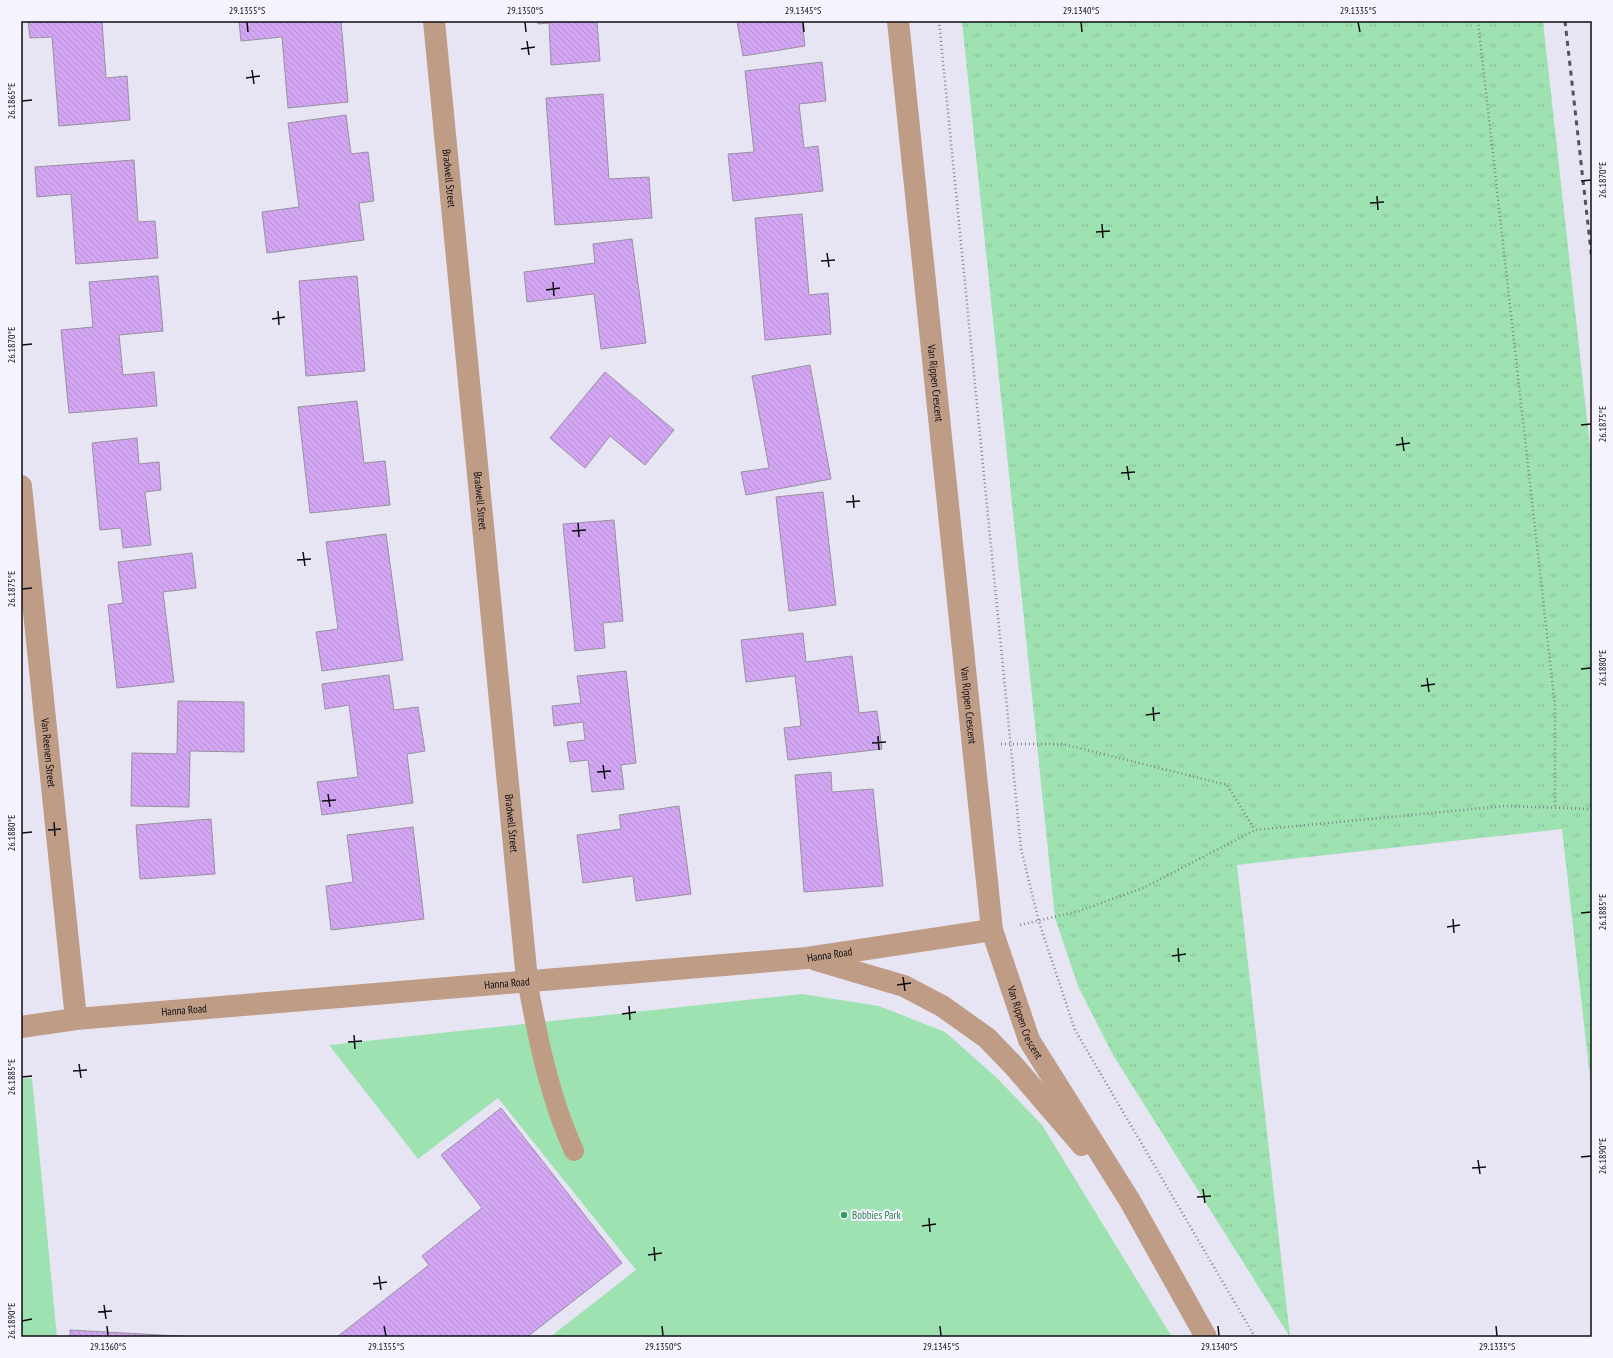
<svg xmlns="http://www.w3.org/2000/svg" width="1613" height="1358" viewBox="0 0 1613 1358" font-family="'PT Sans Narrow',sans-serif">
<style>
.grass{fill:url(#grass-tufts)}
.garden{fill:#9fe2b2}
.building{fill:url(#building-back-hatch);stroke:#98919d}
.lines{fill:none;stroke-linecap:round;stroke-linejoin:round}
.path{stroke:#83828c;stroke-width:2.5;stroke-dasharray:1 3;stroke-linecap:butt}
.service{stroke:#bf9c85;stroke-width:20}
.minor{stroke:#bf9c85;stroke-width:22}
.rail{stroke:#53525b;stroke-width:3;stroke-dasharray:5 5;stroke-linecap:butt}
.ticks{fill:none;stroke:#0d0d12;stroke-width:1.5}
.leisure-dot{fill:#2e9e5b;stroke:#f4f3fe;stroke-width:1.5}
.labels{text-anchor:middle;stroke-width:4;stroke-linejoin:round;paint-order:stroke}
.street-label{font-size:11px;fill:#0d0d12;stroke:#f4f3fe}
.leisure-label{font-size:11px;fill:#27864d;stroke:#f4f3fe;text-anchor:start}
.neatline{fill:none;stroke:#0d0d12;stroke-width:1.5}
.ticks-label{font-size:10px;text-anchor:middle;fill:#0d0d12}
</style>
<defs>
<pattern id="grass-tufts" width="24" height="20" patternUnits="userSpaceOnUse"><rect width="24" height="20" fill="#9fe2b2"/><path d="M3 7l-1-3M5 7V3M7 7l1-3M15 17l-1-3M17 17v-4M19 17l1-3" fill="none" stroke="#88c198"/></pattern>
<pattern id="building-back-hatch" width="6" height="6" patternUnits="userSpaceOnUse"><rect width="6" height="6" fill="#d3a6f3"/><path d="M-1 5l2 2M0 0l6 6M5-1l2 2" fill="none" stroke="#b48ecf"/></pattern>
</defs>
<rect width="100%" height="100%" fill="#e7e5f4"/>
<path class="grass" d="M962,21H1543L1592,464V1095L1562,829L1237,865L1290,1337L1113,1055L1078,986L1055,918Z"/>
<path class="garden" d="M802,994L879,1006L945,1032L997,1078L1042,1125L1172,1337H550L636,1270L498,1098L418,1159L329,1045Z
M32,1078L57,1337H21V1079Z"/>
<path class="building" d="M28,21H102L106,78L127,76L130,120L59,126L52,37L30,38Z
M239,21H341L348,102L288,108L282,37L241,41Z
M537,21H597L600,61L551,65L549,23L538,24Z
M737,21H802L805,46L743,56Z
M822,62L826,101L799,104L804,148L818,146L823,191L733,201L728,154L754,152L745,71Z
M603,94L609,179L649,177L652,218L555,225L546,98Z
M346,115L351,154L368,152L374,201L359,203L364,240L267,253L262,212L299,207L288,123Z
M134,160L138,222L155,221L158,258L76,264L71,194L37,197L35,167Z
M802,214L809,295L828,293L831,334L765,340L755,218Z
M632,239L646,343L601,349L594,294L527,302L524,272L595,263L593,244Z
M158,276L163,331L119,335L123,375L154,372L157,406L69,413L61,330L93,327L89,282Z
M357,276L365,371L306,376L299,281Z
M810,365L831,479L746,495L741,472L769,468L752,376Z
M605,372L674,430L645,465L610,436L585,468L550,438Z
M357,401L364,463L385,461L390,505L310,513L298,407Z
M137,438L139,464L159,462L161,490L145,492L151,545L123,548L121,528L100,530L92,443Z
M823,492L836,605L789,611L776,497Z
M614,520L623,621L603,623L605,648L575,651L563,524Z
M386,534L403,660L322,671L316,632L338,629L326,542Z
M192,553L196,588L163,592L174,682L117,688L108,605L123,603L118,562Z
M803,633L806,662L852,656L859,713L877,711L882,749L788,760L784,728L801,726L795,676L746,682L741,640Z
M626,671L636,763L621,765L624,789L592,792L588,760L570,762L567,742L585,740L583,722L554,726L552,706L581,703L577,676Z
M389,675L394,710L418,707L425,751L407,754L413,803L322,815L317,782L358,777L349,705L325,709L322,684Z
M178,701L244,702V752L190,751L189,807L131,806L132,753L177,754Z
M831,772L832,792L873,789L883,886L804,892L795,775Z
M679,806L691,894L636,901L633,876L583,883L577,835L621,829L619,815Z
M211,819L215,874L140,879L136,825Z
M413,827L424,919L331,930L326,886L353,882L347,835Z
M501,1108L622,1263L527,1337H337L429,1265L422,1256L482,1208L441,1155Z
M70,1330L196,1337H70Z"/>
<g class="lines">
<path class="path" d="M939,21L1021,849L1039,922L1075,1030L1255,1337
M1478,21L1555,706V808
M1001,744H1063L1227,785L1255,830
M1020,925L1079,911L1143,888L1255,830L1505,806L1592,809"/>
<path class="service" d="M527,980C538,1039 549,1096 574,1151"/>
<g class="minor">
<path id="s1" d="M434,21L527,980"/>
<path id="s2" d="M898,21L992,930L1029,1040L1130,1201L1206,1337"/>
<path id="s3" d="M21,486L76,1019"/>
<path d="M816,960L904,986L942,1006L987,1038L1014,1066L1082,1145"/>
<path id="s4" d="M21,1027L76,1019L807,958L992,930"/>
</g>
<path class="rail" d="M1565,21L1592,260"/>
</g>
<path class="ticks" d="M247,22L248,32M525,22L526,32M803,22L804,32M1081,22L1082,32M1358,22L1360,32M527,41L529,55M521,49L535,47M252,70L254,84M246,78L260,76M22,101L32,100M1581,181L1591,180M1377,196L1378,210M1370,203L1384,202M1102,224L1103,238M1096,232L1110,231M827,253L829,267M821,261L835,260M553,282L554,296M546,290L560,288M278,311L279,325M272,319L285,317M22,345L32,344M1581,425L1591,424M1402,437L1404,451M1396,445L1410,443M1127,466L1129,480M1121,473L1135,472M853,495L854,508M846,502L860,501M578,523L579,537M572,531L586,530M303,552L305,566M297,560L311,559M22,589L32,588M1581,669L1591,668M1427,678L1429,692M1421,686L1435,684M1153,707L1154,721M1146,715L1160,713M878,736L879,750M872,743L886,742M603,765L605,779M597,772L611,771M328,794L330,807M322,801L336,800M54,822L55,836M48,830L61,829M22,833L32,832M1581,913L1591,912M1453,919L1454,933M1447,927L1460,925M1178,948L1179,962M1172,956L1186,954M903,977L905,991M897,985L911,983M629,1006L630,1020M622,1014L636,1012M354,1035L355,1049M348,1042L362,1041M79,1064L81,1078M73,1071L87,1070M22,1077L32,1076M1581,1157L1591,1156M1478,1160L1480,1174M1472,1168L1486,1167M1203,1189L1205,1203M1197,1197L1211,1196M929,1218L930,1232M922,1226L936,1224M654,1247L655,1261M648,1255L662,1253M379,1276L381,1290M373,1284L387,1282M104,1305L106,1319M98,1312L112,1311M22,1321L32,1319M107,1326L108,1336M384,1326L386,1336M662,1326L663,1336M940,1326L941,1336M1218,1326L1219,1336M1496,1326L1497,1336"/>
<circle class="leisure-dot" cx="844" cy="1215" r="4"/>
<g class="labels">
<g class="street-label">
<text dy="4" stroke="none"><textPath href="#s1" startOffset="158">Bradwell Street</textPath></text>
<text dy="4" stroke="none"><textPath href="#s2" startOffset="364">Van Rippen Crescent</textPath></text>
<text dy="4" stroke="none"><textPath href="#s1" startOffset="482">Bradwell Street</textPath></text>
<text dy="4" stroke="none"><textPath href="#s2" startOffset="688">Van Rippen Crescent</textPath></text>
<text dy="4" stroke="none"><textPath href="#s3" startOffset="268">Van Reenen Street</textPath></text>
<text dy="4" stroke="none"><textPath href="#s1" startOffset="806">Bradwell Street</textPath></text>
<text dy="4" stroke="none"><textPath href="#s4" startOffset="812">Hanna Road</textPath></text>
<text dy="4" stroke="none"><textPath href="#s4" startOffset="488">Hanna Road</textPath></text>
<text dy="4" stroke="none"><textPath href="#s4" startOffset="164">Hanna Road</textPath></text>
<text dy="4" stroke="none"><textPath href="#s2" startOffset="1012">Van Rippen Crescent</textPath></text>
</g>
<g class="leisure-label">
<text x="852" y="1219">Bobbies Park</text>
</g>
</g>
<rect width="1613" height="1358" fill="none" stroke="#f4f3fe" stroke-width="44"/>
<rect x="22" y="22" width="1569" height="1314" class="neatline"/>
<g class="ticks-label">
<text x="247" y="14">29.1355°S</text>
<text x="525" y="14">29.1350°S</text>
<text x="803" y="14">29.1345°S</text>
<text x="1081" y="14">29.1340°S</text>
<text x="1358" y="14">29.1335°S</text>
<text transform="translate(11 101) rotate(-90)" y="4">26.1865°E</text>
<text transform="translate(1602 180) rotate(-90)" y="4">26.1870°E</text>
<text transform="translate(11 345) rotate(-90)" y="4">26.1870°E</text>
<text transform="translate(1602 424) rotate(-90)" y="4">26.1875°E</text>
<text transform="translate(11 589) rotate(-90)" y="4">26.1875°E</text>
<text transform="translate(1602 668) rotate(-90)" y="4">26.1880°E</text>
<text transform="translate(11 833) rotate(-90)" y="4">26.1880°E</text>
<text transform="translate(1602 912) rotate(-90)" y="4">26.1885°E</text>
<text transform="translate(11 1077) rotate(-90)" y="4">26.1885°E</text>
<text transform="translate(1602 1156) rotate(-90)" y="4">26.1890°E</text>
<text transform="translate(11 1321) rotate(-90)" y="4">26.1890°E</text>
<text x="108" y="1350">29.1360°S</text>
<text x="386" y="1350">29.1355°S</text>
<text x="663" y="1350">29.1350°S</text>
<text x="941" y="1350">29.1345°S</text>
<text x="1219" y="1350">29.1340°S</text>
<text x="1497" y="1350">29.1335°S</text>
</g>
</svg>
